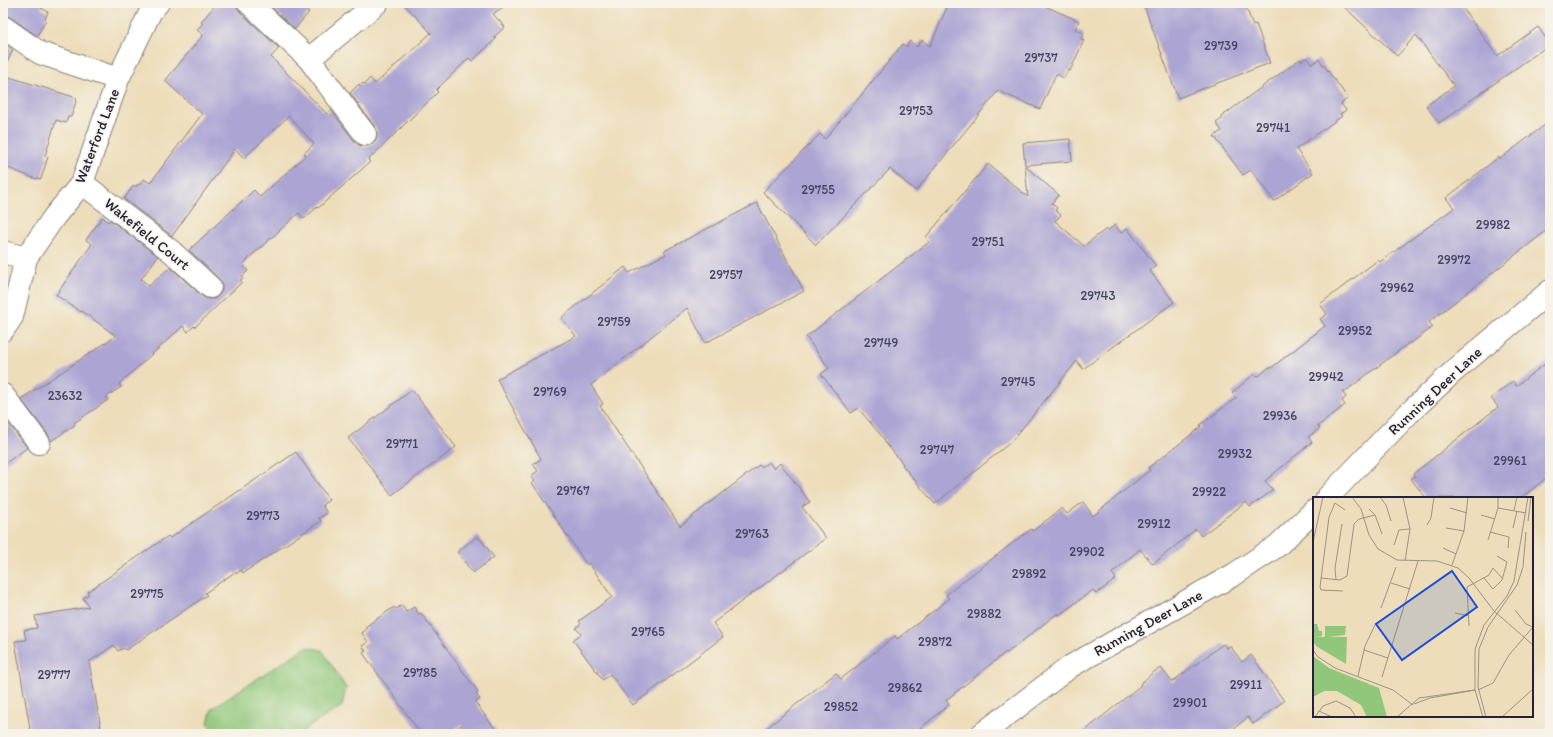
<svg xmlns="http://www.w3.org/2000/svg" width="1553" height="737" viewBox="0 0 1553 737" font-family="Itim,sans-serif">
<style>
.green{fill:#90c77a;stroke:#59745a}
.building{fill:#aca5d4}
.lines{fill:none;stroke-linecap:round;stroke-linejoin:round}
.minor-casing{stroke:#88807a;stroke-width:24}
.minor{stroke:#fff;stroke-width:22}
.labels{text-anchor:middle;stroke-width:3;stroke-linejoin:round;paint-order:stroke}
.number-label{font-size:13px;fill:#444361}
.street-label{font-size:15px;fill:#22223b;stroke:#f7f3e8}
.inset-road{fill:none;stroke:#9c9287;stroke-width:1}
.view{fill:#1d4ed8;fill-opacity:0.15;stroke:#1d4ed8;stroke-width:2}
.inset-edge{fill:none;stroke:#22223b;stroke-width:2}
</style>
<rect width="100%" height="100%" fill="#f7f3e8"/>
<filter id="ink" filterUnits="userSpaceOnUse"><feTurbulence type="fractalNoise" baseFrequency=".025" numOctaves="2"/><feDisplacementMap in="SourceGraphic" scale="8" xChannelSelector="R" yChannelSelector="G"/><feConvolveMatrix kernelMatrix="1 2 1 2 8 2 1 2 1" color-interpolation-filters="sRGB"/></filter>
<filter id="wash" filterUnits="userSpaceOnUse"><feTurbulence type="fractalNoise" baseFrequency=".012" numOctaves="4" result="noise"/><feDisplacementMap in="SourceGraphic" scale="16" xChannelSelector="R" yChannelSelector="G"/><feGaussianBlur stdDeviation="0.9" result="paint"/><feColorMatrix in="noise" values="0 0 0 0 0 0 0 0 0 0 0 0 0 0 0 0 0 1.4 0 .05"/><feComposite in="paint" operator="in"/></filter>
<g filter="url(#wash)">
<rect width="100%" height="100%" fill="#edddba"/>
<path class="green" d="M306,647L322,650L346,688L342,706L298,734H215L208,723L212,708Z"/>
<g id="blocks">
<path class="building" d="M3,3H44L41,8L48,12L45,19L46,20L37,36L10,17L3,15Z
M217,3H237V7L240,12L279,48L271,57L327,114L331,110L355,142L360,146H366L373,144L377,139V132L375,127L350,93L359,84L360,86L363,83L365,84L370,78L375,84L431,33L403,3H509L493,14L505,27L494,37L496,39L472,61L469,58L436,90L438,92L368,160L370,162L318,208L317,207L304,219L299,213L251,256L243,265L248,271L242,276L243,278L240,280L242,282L195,327L194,326L188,332L183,326L119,384L121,387L106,397L108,400L74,423L75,425L51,441L49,436L21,399L116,336L82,311L81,312L56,295L92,244L86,240L100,220L103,217L108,222L110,220L158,256L141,279L149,286L170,267L202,296L208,299H214L219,295L222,290V283L218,278L189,250L254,190L260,197L306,155L304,153L314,144L289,116L244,158L235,149L172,236L124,199L134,185L136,187L138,184L139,185L144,179L150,183L202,114L165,81L203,35L197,30L203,23L201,22Z
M267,3H314L307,11L309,12L295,29Z
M949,3H1038L1079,21L1075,29L1084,33L1081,39L1084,40L1070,71L1068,70L1064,78L1056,74L1040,109L998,91L916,191L890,169L816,245L763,192L820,134L825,139L903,44L906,47L910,41L917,47L922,40L930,46Z
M1143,3H1244L1253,25L1256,24L1270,63L1178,98Z
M1340,3H1459L1497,56L1538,27L1550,44L1439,123L1426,106L1454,86L1416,35L1397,56Z
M3,42L13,50L3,71Z
M1307,57L1312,64L1319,59L1348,98L1341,104L1346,110L1340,114L1342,116L1296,149L1313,173L1274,201L1251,170L1243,175L1214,136L1222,131L1216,123L1222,119L1221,117L1300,59L1301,61Z
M3,75L77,98L71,117H68L66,123L56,120L45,156L48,157L41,179L37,178L36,179L3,166Z
M1550,121V228L1429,322L1433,327L1411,343L1410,342L1343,393L1346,397L1342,401L1345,405L1318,426L1320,428L1308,437L1312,442L1265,481L1273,490L1250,507L1246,502L1201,536L1196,529L1153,564L1140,549L1112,573L1116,579L1096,594L1093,590L1059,615L1058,613L1007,653L1006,652L946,700L949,705L913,734H759L836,673L841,679L895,636L897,639L949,599L946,595L962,582L1031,529L1033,531L1062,508L1067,514L1083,502L1093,516L1150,470L1148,468L1201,427L1200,425L1236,398L1232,393L1253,375L1259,376L1269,367L1271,368L1325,326L1320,319L1327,314L1320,304L1378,260L1380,262L1454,208L1446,198L1499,157L1500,159Z
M1070,139L1072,161L1025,165L1023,143Z
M988,164L1028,197L1025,166L1059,195L1052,203L1057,208L1055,210L1061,215L1055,221L1084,246L1106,229L1107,231L1115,225L1121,233L1127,228L1156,266L1150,271L1174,302L1083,369L1077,361L1012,441L935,504L902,465L903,464L884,441L885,440L858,408L851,413L821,374L829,368L806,337L929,242L926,237Z
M757,203L804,291L705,343L687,308L591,385L603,404L600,406L680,526L759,465L761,467L769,462L774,469L780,463L810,502L802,507L826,538L713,623L723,637L633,705L610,674L603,680L573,640L581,634L576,628L581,624L579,621L612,597L589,563L587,565L532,483L535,481L531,476L538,471L533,464L541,459L497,379L576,336L561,318L625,267L629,273L666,254L664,251Z
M1550,360V475L1521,498H1426L1411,479L1415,476L1413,474L1498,407L1491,398L1513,381L1516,386Z
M412,390L456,447L392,495L348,438Z
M3,416L27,448L3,465Z
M296,452L329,500L322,505L327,513L319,518L321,521L243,573L241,570L236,574L235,572L205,593L207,595L126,650L124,648L118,651L114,645L89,662L102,734H31L15,641L26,640L24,630L37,628L35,616L89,607L83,598L89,594L87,592L168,536L170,538Z
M478,536L494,557L473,573L457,552Z
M402,605L406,612L414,607L419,614L421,613L478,692L476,694L480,699L475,702L499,734H467L461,725L448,734H421L363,653L366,651L362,646L368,642L362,633L367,629L365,627L394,607L396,609Z
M1223,644L1227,648L1230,646L1242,662L1251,655L1284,701L1253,724L1248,717L1227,734H1081L1141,685L1140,684L1155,671L1161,668L1172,682Z"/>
</g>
</g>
<g filter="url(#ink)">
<use href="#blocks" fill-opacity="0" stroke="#88807a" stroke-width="1"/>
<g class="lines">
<defs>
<path id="minor" d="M249,3L309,59L365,134
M3,27L40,53L118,79
M309,59L377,3
M82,183L171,251L210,287
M3,252L26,258
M3,330L12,317L26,258L54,217L82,183L118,79L151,11L158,3
M3,395L39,443
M1327,498L1409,413L1454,371L1550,291
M982,734L1071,666L1235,574L1277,546L1314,511"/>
</defs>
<use href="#minor" class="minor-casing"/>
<use href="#minor" class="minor"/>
</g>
</g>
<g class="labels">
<g class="number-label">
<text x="1221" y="50">29739</text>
<text x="1041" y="62">29737</text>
<text x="916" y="115">29753</text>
<text x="1273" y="132">29741</text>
<text x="818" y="194">29755</text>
<text x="1493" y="229">29982</text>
<text x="988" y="246">29751</text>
<text x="1454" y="264">29972</text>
<text x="726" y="279">29757</text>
<text x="1397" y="292">29962</text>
<text x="1098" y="300">29743</text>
<text x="614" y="326">29759</text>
<text x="1355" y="335">29952</text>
<text x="881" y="347">29749</text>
<text x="1326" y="381">29942</text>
<text x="1018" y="386">29745</text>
<text x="550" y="396">29769</text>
<text x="65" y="400">23632</text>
<text x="1280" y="420">29936</text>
<text x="402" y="448">29771</text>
<text x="937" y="454">29747</text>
<text x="1235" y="458">29932</text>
<text x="1510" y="465">29961</text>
<text x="573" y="495">29767</text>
<text x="1209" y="496">29922</text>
<text x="263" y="520">29773</text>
<text x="1154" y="528">29912</text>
<text x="752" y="538">29763</text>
<text x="1087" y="556">29902</text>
<text x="1029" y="578">29892</text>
<text x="147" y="598">29775</text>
<text x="984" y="618">29882</text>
<text x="648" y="636">29765</text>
<text x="935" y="646">29872</text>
<text x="420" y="677">29785</text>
<text x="54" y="679">29777</text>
<text x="1246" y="689">29911</text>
<text x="905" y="692">29862</text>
<text x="1190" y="707">29901</text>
<text x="841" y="711">29852</text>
</g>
<g class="street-label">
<text transform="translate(97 136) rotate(-69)" y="5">Waterford Lane</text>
<text transform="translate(147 234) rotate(39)" y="5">Wakefield Court</text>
<text transform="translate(1435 391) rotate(-43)" y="5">Running Deer Lane</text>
<text transform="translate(1148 623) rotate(-29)" y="5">Running Deer Lane</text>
</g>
</g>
<g transform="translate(1313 497)">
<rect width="220" height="220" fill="#edddba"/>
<path d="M0,127H4L6,134H9V139L3,140H12V129H33L32,138L15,140H34L33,167L3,149L0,144ZM0,159L16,171L66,191L74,220H54L48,208L24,194H11L0,200Z" fill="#90c77a"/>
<path class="inset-road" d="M39,0L48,12L56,38L65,52L84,63L124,64L145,71L156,81L181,114L220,148M67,0L73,8L78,24M90,0L97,32L92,64M137,11L154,16M185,11L213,16M56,12L62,18L69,37M201,13L204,0M168,18L182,22M215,24L218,0M114,28L118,21L121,0M133,31L151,34M200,31L204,14M177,35L196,40L195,51M175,43L185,11V0M0,45L10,0M81,48L86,33L97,32M130,51L143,57M139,68L151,34L155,0M8,81L27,83L34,79L41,27L46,22L62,18M171,81L180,92L189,83L194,65L184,59M23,83L22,71L29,27M220,85V104M78,86L97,92M30,94L8,93L7,90L16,20L22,6L32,13M68,111L83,70M202,113L213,127L220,130M142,116L156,119M156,129L154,90L176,78L180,71L189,81M0,153L5,160L22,171L80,193L100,208M51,153L75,161M45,179L52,149L63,126M69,180L105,64M165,193L180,186L196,158L220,130M101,207L117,201L162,193M6,214L19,220M2,220L10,209L23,204L37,211L43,220M84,220L106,201L162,193M170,220L162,193V152L171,128L194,99L201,84L215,0M173,220L165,190L166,152L175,130L204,88L210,70L213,35M189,220L220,192"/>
<path class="view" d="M139,74L164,110L89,163L63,127Z"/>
<rect width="220" height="220" class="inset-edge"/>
</g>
<rect width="1553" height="737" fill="none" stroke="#f7f3e8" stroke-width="16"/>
</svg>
